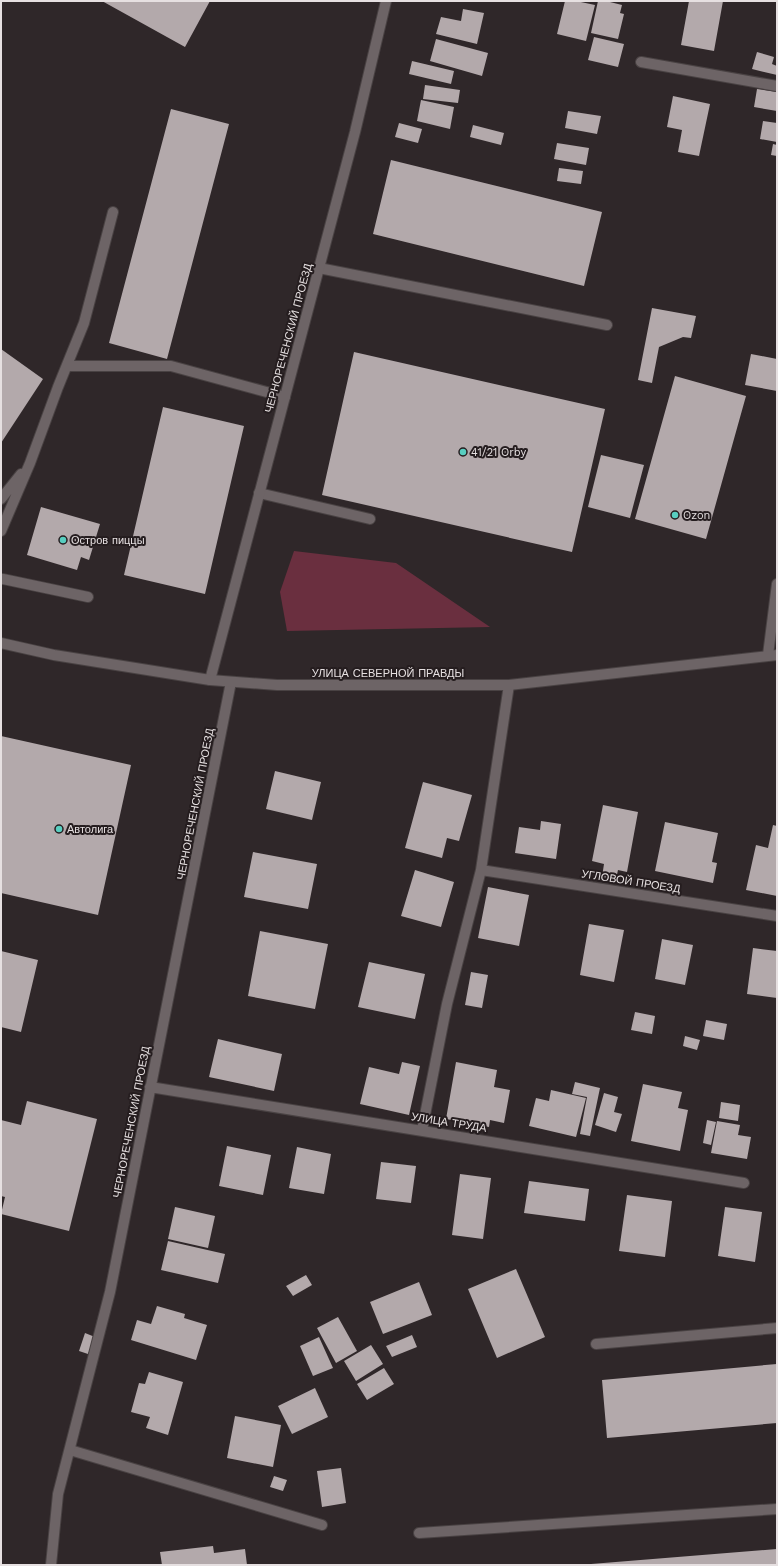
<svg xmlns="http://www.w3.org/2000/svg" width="778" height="1566" viewBox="0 0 778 1566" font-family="'Work Sans',sans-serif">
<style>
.green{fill:#6a2f3f}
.building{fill:#b3a9ab}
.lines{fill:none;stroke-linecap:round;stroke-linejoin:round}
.lane-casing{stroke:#494243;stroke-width:12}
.street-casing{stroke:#494243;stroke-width:12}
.secondary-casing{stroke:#494243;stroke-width:12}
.lane{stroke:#6d6466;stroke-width:10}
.street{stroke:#6d6466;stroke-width:10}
.secondary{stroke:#6d6466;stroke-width:10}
.poi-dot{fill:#58cec0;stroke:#251d1f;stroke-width:1.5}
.labels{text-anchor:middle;stroke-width:4;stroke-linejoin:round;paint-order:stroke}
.street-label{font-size:11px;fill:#e6e0e1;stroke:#251d1f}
.poi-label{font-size:11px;fill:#e6e0e1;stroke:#251d1f;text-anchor:start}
</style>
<rect width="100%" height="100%" fill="#2f2729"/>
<path class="green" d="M294,551L396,563L490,627L287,631L280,592Z"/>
<path class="building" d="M102,1H210L185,47Z
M565,1H576L595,5L586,41L557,34Z
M598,1H606L622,5L620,13L624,14L618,39L591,33Z
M689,1H723L714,51L681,45Z
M463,9L484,13L477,44L436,34L441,17L461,21Z
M594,37L624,44L618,67L588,60Z
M436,39L488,53L482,76L430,61Z
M757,52L774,57L772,64L777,66V75L752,69Z
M412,61L454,71L451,84L409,74Z
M425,85L460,90L458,103L423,99Z
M757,89L777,92V111L754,107Z
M673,96L710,104L699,156L678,152L682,130L667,127Z
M421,100L454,107L450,129L417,121Z
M171,109L229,124L167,359L109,343Z
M568,111L601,116L597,134L565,128Z
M763,121L777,123V142L760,139Z
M399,123L422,129L418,143L395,137Z
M473,125L504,133L501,145L470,137Z
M557,143L589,148L586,165L554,159Z
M773,144L777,145V156L771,155Z
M391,160L602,212L584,286L373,234Z
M559,168L583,171L581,184L557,181Z
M652,308L696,316L691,338L683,337L659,347L652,383L638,380Z
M1,349L43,379L1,443Z
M354,352L605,409L572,552L322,495Z
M751,354L777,359V391L745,385Z
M675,376L746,396L706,539L635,519Z
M163,407L244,426L205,594L124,575Z
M601,455L644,465L630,518L588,507Z
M41,507L100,524L89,560L81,557L77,570L27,555Z
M1,736L131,765L98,915L1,893Z
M275,771L321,782L312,820L266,809Z
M423,782L472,795L459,841L447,838L442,858L405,848Z
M603,805L638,812L627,872L618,870L616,879L602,877L604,864L592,861Z
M541,821L561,824L556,859L515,853L519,827L540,830Z
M665,822L718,833L712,862L717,863L713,883L655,871Z
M773,825L777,826V896L746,890L756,845L768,848Z
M253,852L317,864L308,909L244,897Z
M415,870L454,882L441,927L401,916Z
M488,887L529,895L519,946L478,938Z
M589,924L624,930L614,982L580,975Z
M260,931L328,944L315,1009L248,996Z
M662,939L693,945L685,985L655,979Z
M753,948L777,951V998L747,994Z
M1,951L38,960L21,1032L1,1027Z
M369,962L425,974L415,1019L358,1007Z
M471,972L488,975L482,1008L465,1005Z
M635,1012L655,1016L652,1034L631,1030Z
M706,1020L727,1024L724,1040L703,1036Z
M685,1036L700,1040L697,1050L683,1046Z
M218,1039L282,1054L274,1091L209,1077Z
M402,1062L420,1066L409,1115L360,1104L369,1067L399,1074Z
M456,1062L497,1070L494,1087L510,1090L504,1123L490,1120L489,1127L446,1119Z
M575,1082L600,1088L590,1136L580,1134L587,1097L572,1094Z
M643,1084L682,1092L678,1108L688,1110L680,1151L631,1141Z
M551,1090L586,1098L576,1137L529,1126L536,1098L549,1101Z
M604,1093L618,1097L614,1112L622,1114L616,1132L595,1125Z
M27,1101L97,1119L69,1231L1,1214L5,1197L1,1196V1120L21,1125Z
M721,1102L740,1105L738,1121L719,1118Z
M707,1120L716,1122L711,1145L703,1143Z
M717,1121L740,1125L738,1135L751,1137L747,1159L711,1153Z
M227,1146L271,1155L263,1195L219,1186Z
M297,1147L331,1154L324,1194L289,1188Z
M381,1162L416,1166L411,1203L376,1199Z
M460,1174L491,1178L483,1239L452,1235Z
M529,1181L589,1189L585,1221L524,1213Z
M627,1195L672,1201L665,1257L619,1251Z
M175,1207L215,1216L208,1248L168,1239Z
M725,1207L762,1212L755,1262L718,1256Z
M168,1241L225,1254L218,1283L161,1270Z
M516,1269L545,1337L497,1358L468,1289Z
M306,1275L312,1285L293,1296L286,1286Z
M419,1282L432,1315L383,1334L370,1302Z
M157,1306L185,1314L184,1318L207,1325L196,1360L131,1340L137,1320L151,1324Z
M338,1317L357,1351L336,1363L317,1328Z
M85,1333L95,1337L88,1354L79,1351Z
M412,1335L417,1347L392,1357L386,1346Z
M319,1337L333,1368L313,1376L300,1346Z
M371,1345L383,1364L356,1381L344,1361Z
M777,1364V1423L607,1438L602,1380Z
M384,1368L394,1384L367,1400L357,1384Z
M149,1372L183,1382L168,1435L146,1428L150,1417L131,1412L139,1383L145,1384Z
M315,1388L328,1417L292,1434L278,1406Z
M235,1416L281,1425L273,1467L227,1458Z
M341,1468L346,1503L322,1507L317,1471Z
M274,1476L287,1480L283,1491L270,1487Z
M213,1546L214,1553L245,1549L247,1565H162L160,1552Z
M777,1549V1565H592L591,1564Z"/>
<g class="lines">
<defs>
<path id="lane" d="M641,62L777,86
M319,268L607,325
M67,366H171L285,397
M259,493L370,519
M1,499L21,474
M1,531L30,463L58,387L84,323L113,212
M1,579H3L88,597
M70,1450L322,1525"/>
<path id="street" d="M768,655L777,584
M210,680L355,132L386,1
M481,870L777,916
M150,1087L744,1183
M422,1130L447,1004L481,870L509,685
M596,1344L777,1328
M419,1533L777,1509
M51,1565L58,1494L110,1292L231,682"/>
<path id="secondary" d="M1,643L54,655L210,680L277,685H509L777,655"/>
</defs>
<use href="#lane" class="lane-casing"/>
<use href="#street" class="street-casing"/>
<use href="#secondary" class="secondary-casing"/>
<use href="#lane" class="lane"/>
<use href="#street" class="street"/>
<use href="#secondary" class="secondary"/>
</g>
<g class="poi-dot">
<circle cx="463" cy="452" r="4"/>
<circle cx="675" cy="515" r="4"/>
<circle cx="63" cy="540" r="4"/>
<circle cx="59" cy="829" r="4"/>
</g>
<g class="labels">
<g class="street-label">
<text transform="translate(288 338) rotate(-75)" y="4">ЧЕРНОРЕЧЕНСКИЙ ПРОЕЗД</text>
<text x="388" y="677">УЛИЦА СЕВЕРНОЙ ПРАВДЫ</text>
<text transform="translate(195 804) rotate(-79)" y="4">ЧЕРНОРЕЧЕНСКИЙ ПРОЕЗД</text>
<text transform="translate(631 881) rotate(9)" y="4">УГЛОВОЙ ПРОЕЗД</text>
<text transform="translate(131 1122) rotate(-79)" y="4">ЧЕРНОРЕЧЕНСКИЙ ПРОЕЗД</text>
<text transform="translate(449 1122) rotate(9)" y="4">УЛИЦА ТРУДА</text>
</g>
<g class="poi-label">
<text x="471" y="456">41/21 Orby</text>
<text x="683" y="519">Ozon</text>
<text x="71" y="544">Остров пиццы</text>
<text x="67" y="833">Автолига</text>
</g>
</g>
<rect width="778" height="1566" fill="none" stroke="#e6e0e1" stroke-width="4"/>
</svg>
